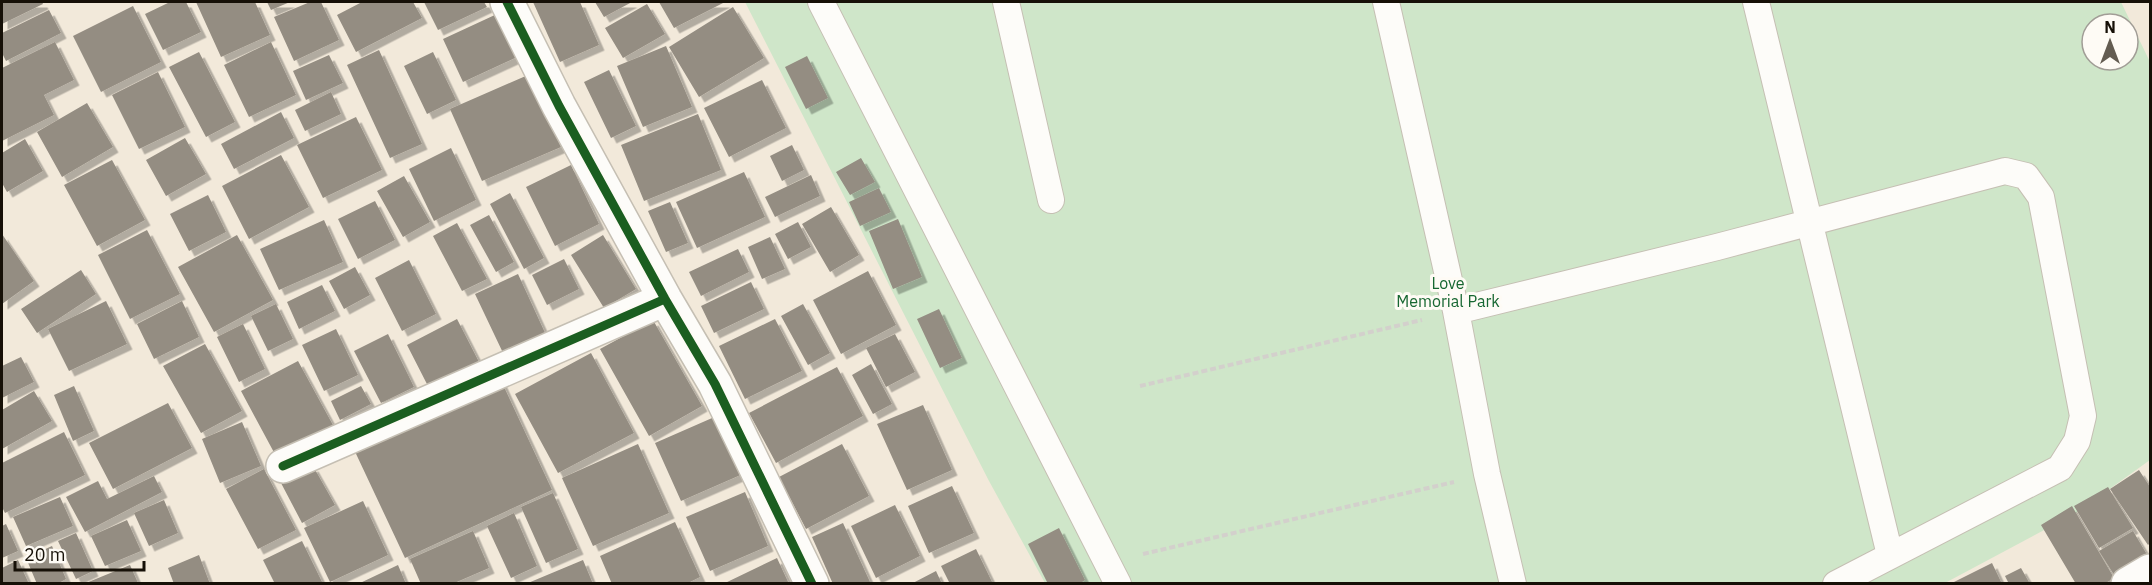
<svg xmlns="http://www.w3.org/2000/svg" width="2152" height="585" viewBox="0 0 2152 585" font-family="'IBM Plex Sans',sans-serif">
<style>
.green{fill:#cfe6c9;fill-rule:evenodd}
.building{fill:#948d82;filter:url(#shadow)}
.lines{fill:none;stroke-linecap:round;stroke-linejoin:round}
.service-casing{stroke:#c5bfb3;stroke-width:28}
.minor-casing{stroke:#c5bfb3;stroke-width:36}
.tertiary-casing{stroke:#c5bfb3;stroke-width:36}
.path{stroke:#d3d0cc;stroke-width:4;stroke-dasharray:6 3;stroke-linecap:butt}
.service{stroke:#fdfcf9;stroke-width:26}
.minor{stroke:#fdfcf9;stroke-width:33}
.tertiary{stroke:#fdfcf9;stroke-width:33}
.cycleway-casing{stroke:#fefbf5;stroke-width:13}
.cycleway{stroke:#1b5e20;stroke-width:9}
.labels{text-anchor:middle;stroke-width:6;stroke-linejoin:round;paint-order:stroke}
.park-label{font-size:16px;fill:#176731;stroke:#fefbf5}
</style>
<defs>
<filter id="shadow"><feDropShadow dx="5.5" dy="5.5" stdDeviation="0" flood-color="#0004"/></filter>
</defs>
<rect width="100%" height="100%" fill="#f2e9da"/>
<path class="green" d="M745,2H2121L2150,62V460L2076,513L1945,583H1045L989,481ZM2092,24H2128V60H2092Z"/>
<path class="building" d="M2,2H42L43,4L2,24Z
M170,2H186L201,32L163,50L145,14Z
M196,2H255L270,35L221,57Z
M267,2H290L271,10Z
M310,2H321L339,40L294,61L274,17Z
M362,2H413L422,18L356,52L337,15Z
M424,2H484L487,7L438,30Z
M533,2H580L599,45L560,62Z
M595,2H632L604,17Z
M659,2H725L674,28Z
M647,4L665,34L623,58L605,28Z
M133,6L161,62L101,92L73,36Z
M733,7L764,58L699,97L669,47Z
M49,10L61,33L6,61L2,53V33Z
M497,14L517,57L463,82L443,39Z
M55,42L74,80L44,95L54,115L2,141V68Z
M271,42L296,95L249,117L224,65Z
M666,46L692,107L643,127L617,66Z
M379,50L422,144L390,158L347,65Z
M199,52L235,122L206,137L169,67Z
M433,52L456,100L427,114L404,66Z
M329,55L343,83L306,100L293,71Z
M807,56L828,98L806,109L785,67Z
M609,70L636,126L611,138L584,82Z
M158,72L185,127L139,149L112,95Z
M528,75L561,147L482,181L450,109Z
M762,80L786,128L729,157L704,108Z
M331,92L341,114L305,131L295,110Z
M87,103L113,147L62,177L37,132Z
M281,112L294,138L234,169L221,144Z
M698,114L721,170L644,201L621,145Z
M356,117L382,170L323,198L297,145Z
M185,138L206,174L166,196L146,160Z
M25,139L43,171L7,192L2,183V153Z
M792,145L804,170L782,181L770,156Z
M451,148L476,200L434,221L409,169Z
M281,155L309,207L249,239L222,186Z
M861,158L875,182L850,195L836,172Z
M112,160L145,220L97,246L64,185Z
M571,165L599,224L555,246L526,187Z
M744,172L765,217L697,248L676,202Z
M811,175L820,196L775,217L765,197Z
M404,176L430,222L403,237L377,191Z
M879,188L891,212L860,226L849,202Z
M510,193L544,258L524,269L490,204Z
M208,195L226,232L189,251L170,214Z
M375,201L395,240L358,259L338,219Z
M670,202L688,243L666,252L648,211Z
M831,207L859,255L830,272L802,224Z
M489,215L514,262L496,272L470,225Z
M898,219L922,277L893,289L869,231Z
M324,220L343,262L279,290L260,249Z
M798,222L811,247L788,259L775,234Z
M457,223L487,279L462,291L433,236Z
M147,230L180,294L130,319L98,255Z
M2,234L34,281L2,304Z
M237,235L273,300L214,332L178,267Z
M603,235L636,289L604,308L571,255Z
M770,237L785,269L762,279L748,247Z
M738,249L749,272L701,296L689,272Z
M564,259L579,289L547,305L532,275Z
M409,260L436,314L402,331L375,278Z
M355,267L370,295L344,309L329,281Z
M81,270L96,294L37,333L21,309Z
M868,271L896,325L841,354L813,300Z
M518,274L546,335L504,355L475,294Z
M751,282L764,309L714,333L701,306Z
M322,285L335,311L299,329L287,302Z
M106,301L127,344L69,371L48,329Z
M182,301L199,337L154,359L137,324Z
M276,304L293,339L268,351L251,316Z
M803,304L830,353L808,365L781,316Z
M939,309L962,358L940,368L917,319Z
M457,319L479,362L429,388L407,345Z
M775,319L802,371L745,399L719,346Z
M653,320L702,406L649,436L600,349Z
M243,324L265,369L239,382L217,337Z
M336,329L358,375L324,391L302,345Z
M388,334L414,387L381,403L354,351Z
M895,334L915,372L886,387L866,348Z
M205,344L242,411L201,433L163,366Z
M591,353L634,433L558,473L515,394Z
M21,357L34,382L2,398V366Z
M298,361L334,427L277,458L241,391Z
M871,364L892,404L873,414L852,375Z
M837,367L863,416L776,463L749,413Z
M498,374L552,490L405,558L350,441Z
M74,386L94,431L73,441L54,395Z
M361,386L371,404L340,420L331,401Z
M34,391L52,421L2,449V410Z
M168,403L192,448L113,489L89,443Z
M923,405L952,470L907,490L877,424Z
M719,415L745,473L681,501L655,443Z
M242,422L261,466L220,483L202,439Z
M64,432L85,475L5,513L2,507V463Z
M638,444L669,513L593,546L562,478Z
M842,444L869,496L806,529L779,477Z
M313,466L335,505L302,523L281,483Z
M264,469L296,530L258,549L226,489Z
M2139,470L2150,487V543L2148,545L2110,489Z
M154,476L162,492L85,532L66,497L98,481L107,499Z
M952,486L974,533L929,553L908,506Z
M2108,487L2133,528L2099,548L2074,506Z
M745,492L768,546L710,571L686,517Z
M553,493L578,549L546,563L521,507Z
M60,497L73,526L26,546L13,517Z
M164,500L178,533L149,546L134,513Z
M363,501L388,555L330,582L304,528Z
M895,505L920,556L876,578L851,526Z
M2072,506L2114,578L2104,584H2076L2041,525Z
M514,513L537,566L511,578L487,526Z
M127,520L141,551L105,566L91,536Z
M675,522L700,577L686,584H612L600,556Z
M843,523L870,582L866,584H833L812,537Z
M6,524L18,551L2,558V526Z
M1059,528L1085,580L1079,584H1048L1028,544Z
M473,531L489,568L452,584H421L410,559Z
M2133,531L2149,558L2116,578L2099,551Z
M76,533L93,571L76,579L58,541Z
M302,541L323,584H275L263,560Z
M52,546L66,579L57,584H37L26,558Z
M976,549L993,584H950L941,566Z
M199,555L210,584H174L168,568Z
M777,558L789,584H723Z
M18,560L29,584H2V568Z
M583,560L593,584H528V583Z
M1992,563L2002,584H1950Z
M130,565L138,583H86Z
M398,565L406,584H358Z
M2021,568L2030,584H2009L2005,576Z
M936,571L942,584H911Z"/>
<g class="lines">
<defs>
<path id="service" d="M821,2L1118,584
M1006,2L1051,200
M1386,2L1456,311L1487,474L1513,584
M1756,2L1890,555
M1456,311L1717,247L2005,171L2026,176L2041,197L2083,416L2077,441L2060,468L1836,584"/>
<path id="minor" d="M507,2L559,106L665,299L715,384L812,584
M283,466L665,299"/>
<path id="tertiary" d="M2128,584L2150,571"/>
</defs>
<use href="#service" class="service-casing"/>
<use href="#minor" class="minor-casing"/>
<use href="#tertiary" class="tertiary-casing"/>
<path class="path" d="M1140,386L1422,320
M1143,554L1454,482"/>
<use href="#service" class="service"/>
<use href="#minor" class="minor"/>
<use href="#tertiary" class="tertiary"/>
<defs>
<path id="cycleway" d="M507,2L559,106L665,299L715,384L812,584
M283,466L665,299"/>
</defs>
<use href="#cycleway" class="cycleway-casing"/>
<use href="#cycleway" class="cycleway"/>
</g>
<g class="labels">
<g class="park-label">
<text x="1448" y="289">Love<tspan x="1448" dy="18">Memorial Park</tspan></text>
</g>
</g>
<rect width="2152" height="585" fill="none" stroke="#161007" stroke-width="6"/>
<g transform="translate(2110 42)"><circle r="28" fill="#fefbf5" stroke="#a19d96" stroke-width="1.5"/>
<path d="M0-4.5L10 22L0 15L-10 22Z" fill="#635c51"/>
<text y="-9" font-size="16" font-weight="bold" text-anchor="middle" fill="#161007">N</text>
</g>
<path d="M15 561v9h129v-9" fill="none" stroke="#161007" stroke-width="3"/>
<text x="24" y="561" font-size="18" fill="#161007" stroke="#fefbf5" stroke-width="4.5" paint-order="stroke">20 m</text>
</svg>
